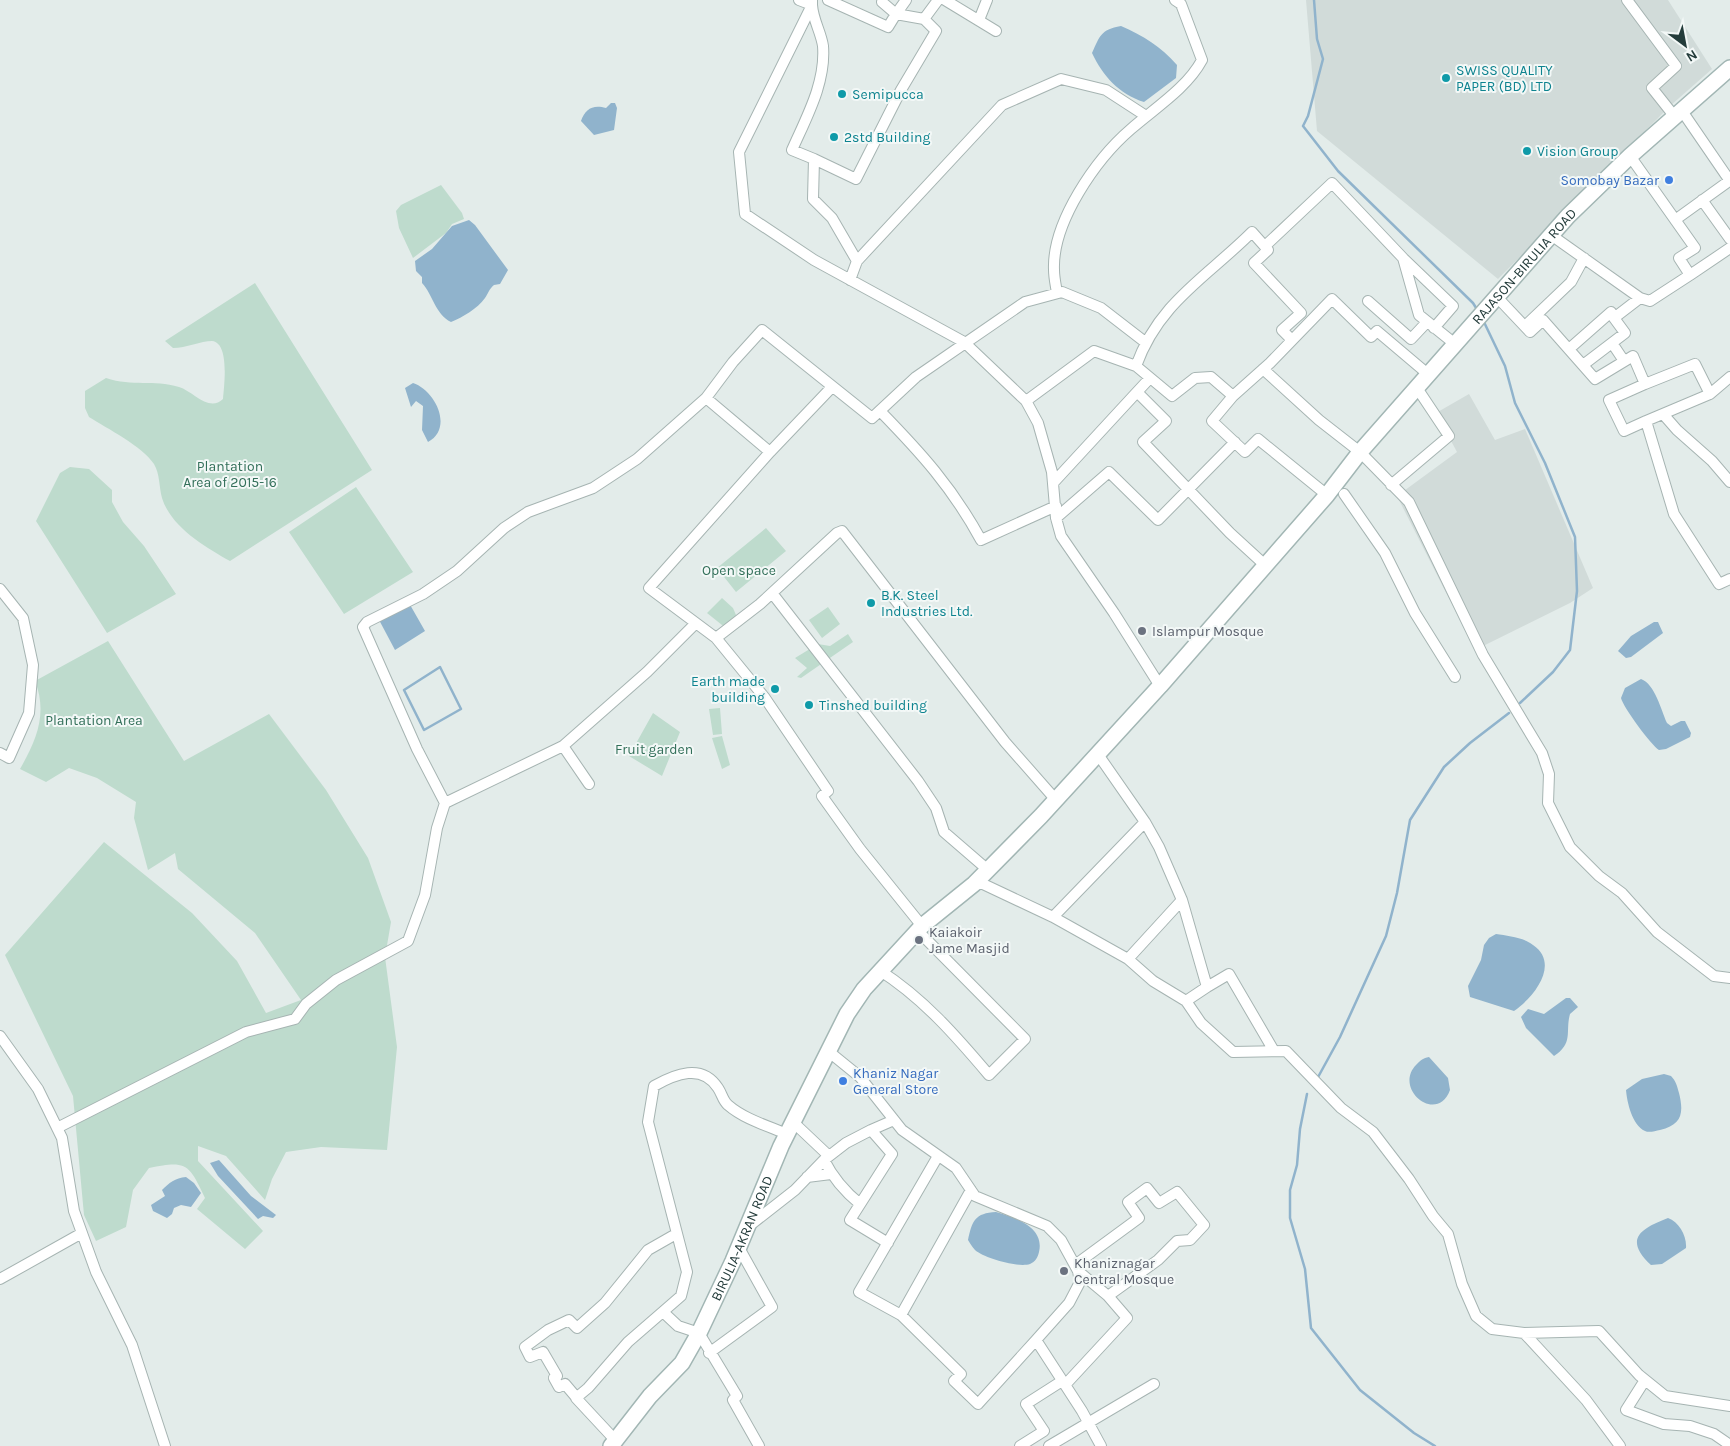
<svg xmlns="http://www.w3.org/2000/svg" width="1730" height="1446" viewBox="0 0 1730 1446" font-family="Karla,sans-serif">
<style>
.built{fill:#d1dbd9}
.green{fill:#bedbcd}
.water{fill:#90b3cc}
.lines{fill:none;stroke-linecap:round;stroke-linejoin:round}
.stream{stroke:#90b3cc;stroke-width:2.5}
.street-casing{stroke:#a6b4b2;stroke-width:12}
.secondary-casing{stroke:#a2b6b4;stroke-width:18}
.street{stroke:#fff;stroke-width:10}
.secondary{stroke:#fff;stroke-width:15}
.culture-dot{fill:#0f9aa8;stroke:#f3f8f7;stroke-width:2}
.shop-dot{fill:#3f7fe0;stroke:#f3f8f7;stroke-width:2}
.worship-dot{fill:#6b7280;stroke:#f3f8f7;stroke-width:2}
.labels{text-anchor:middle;stroke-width:4;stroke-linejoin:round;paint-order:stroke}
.culture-label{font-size:14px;fill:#0d838f;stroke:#f3f8f7;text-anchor:start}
.shop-label{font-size:14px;fill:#366cbe;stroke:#f3f8f7;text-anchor:end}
.street-label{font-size:14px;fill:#243c3b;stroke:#f3f8f7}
.park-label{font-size:14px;fill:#326f59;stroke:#f3f8f7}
.worship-label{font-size:14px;fill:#5b616d;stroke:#f3f8f7;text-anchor:start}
</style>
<rect width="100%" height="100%" fill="#e3ecea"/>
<path class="built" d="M1306,0H1668L1712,69L1670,106L1498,279L1317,131Z
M1469,394L1495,440L1525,429L1593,588L1570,603L1475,650L1397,496L1457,452L1436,413Z"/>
<path class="green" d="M441,185L462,213L464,219L452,224L446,233L413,258L399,228L396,211L401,205Z
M255,283L372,470L230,561C205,547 171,527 162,498C159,487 160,474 154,464C142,446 108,429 89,417L85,408V391L106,378C133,387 153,379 179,387C193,391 209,413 223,399C224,386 230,343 212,341C201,341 186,348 173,348L165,341Z
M70,467L89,469L112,490V502L123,522L144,546L176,594L107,633L36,521L60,473Z
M356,487L413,572L344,614L289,532Z
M766,528L786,551L736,592L717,568Z
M722,598L733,608L736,615L727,629L707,613Z
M828,607L840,624L822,638L809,620Z
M848,634L853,642L801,678L797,677L807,668L795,658L818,644L830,646Z
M108,641L184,761L269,714L326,790L368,858L391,922L385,957L397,1047L387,1150L321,1147L286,1152L272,1179L265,1200L226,1156L198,1146V1161L263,1231L245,1249L197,1209L205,1198C189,1164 187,1160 149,1168L133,1190L126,1227L96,1241L84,1215L73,1096L5,955L104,842L192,913L237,961L266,1013L301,1000L255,933L178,869L175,853L148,870L134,818L136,802L97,778L69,768L46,782L20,769C36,741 48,714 35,681Z
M720,708L722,734L713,735L709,709Z
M653,713L680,732L662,776L629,756Z
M722,736L730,765L722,769L712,738Z"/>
<path class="water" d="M1121,26C1144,36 1160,46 1177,65L1176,78L1144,102C1119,94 1103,76 1092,53C1100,36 1100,30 1121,26Z
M611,103H615L617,108L614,130L594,135L581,121C585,109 593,104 606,108Z
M469,220L475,225L508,270L500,284L494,285C489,289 488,294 485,298C477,309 463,317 451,322C435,314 433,295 422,283V277L416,271L415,261L432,249L452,226Z
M413,383C435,390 454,428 428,442L422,430L423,406L416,401L411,407L405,388Z
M409,603L425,631L395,650L378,618Z
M1654,622H1658L1663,633L1631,657L1626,658L1618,651L1631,636Z
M1641,679C1655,684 1661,710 1667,723L1671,726L1681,721H1685L1691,733L1690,737L1666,749L1659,750C1651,745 1623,707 1621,698L1625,688Z
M1496,934C1508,936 1523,937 1533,945C1561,964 1533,998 1514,1011L1470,997L1468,986L1481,960L1484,945L1489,938Z
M1566,998H1570L1578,1007L1570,1014C1565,1032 1574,1043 1554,1056L1526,1028L1521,1017L1528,1009L1544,1014Z
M1429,1057L1448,1078L1450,1090C1437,1125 1393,1089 1416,1065C1421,1060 1423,1058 1429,1057Z
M1664,1074L1671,1076C1676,1081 1677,1086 1679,1093C1684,1113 1682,1125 1660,1130C1655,1131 1649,1133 1645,1131C1632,1125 1627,1102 1626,1090L1642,1079Z
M219,1160L251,1196L276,1215L273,1218L263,1216L258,1219L218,1176L210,1163Z
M186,1177L194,1183L201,1193L191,1207L181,1205L174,1208L172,1214L167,1218L153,1211L151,1205L165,1196L162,1190C169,1183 175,1178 186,1177Z
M996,1212C1014,1217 1045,1227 1039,1252C1038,1257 1035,1262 1030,1264C1018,1268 984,1258 975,1250C972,1247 970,1243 968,1240C972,1221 975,1213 996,1212Z
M1668,1218C1679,1222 1687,1236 1686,1248L1662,1264L1651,1265C1622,1238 1643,1228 1668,1218Z"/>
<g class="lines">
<path class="stream" d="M1314,0L1317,39L1323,59L1308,116L1303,126L1338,171L1473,303L1478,311
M1483,320L1505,366L1515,403L1545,463L1575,537L1577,591L1570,650L1553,672L1520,703
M440,667L461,709L424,730L404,690Z
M1317,1079L1340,1037L1386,936L1397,893L1410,820L1444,767L1470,743L1509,713
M1307,1094L1300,1129L1297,1165L1290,1190V1218L1305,1269L1311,1328L1360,1390L1414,1433L1435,1446"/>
<defs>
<path id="street" d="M799,0L812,5V0
M828,0L888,27L896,14L924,19
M945,0L996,31
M1627,0L1676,66L1652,88L1675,117
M882,2L896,14L906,0
M979,20L987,0
M1682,111L1730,181
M1630,156L1695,248L1679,258L1690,275L1650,301L1640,298
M814,159L792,150C806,118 826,83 823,46C821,32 813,20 812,5L739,152L745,214L814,260L964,342L1026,401L1094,351L1136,366L1172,396L1195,378L1211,377L1233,396
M1702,200L1730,239
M1675,220L1729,181
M1551,235L1640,298L1614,318L1625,333L1583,365
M1265,246L1332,183L1403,258L1419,315L1455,344
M1404,259L1453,306L1434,328
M857,261L1002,105L1061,79L1106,90L1146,116
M1690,275L1730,248
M850,280L857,261L832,218L813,199L814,159L856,179L901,90L936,31L924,19L938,0
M1057,293C1056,286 1054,278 1054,270C1052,222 1096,159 1131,129C1155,108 1187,88 1202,60L1181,4L1175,0
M1496,296L1530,332L1543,320L1595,379L1633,356L1645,384L1695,364L1710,394
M1368,301L1411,339L1427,322
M1525,326L1571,282L1584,258
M1612,343L1624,361
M1569,349L1611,312L1614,318
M1136,366C1159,302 1207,277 1252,232L1268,250L1254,263L1301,313L1282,330L1292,340
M1263,369L1319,420L1360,452L1409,502L1483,655L1542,753L1549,774L1548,803L1570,847L1599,876L1622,893L1657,932L1714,976L1730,978
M1730,377L1710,394L1646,421L1674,514L1719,584L1730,579
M1150,378L1137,392L1166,421L1143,442L1230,533L1266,566
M1645,384L1609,400L1624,431L1646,421
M706,398L770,452L832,387
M1026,401L1038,423L1052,472L1056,518L1061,536L1114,613L1160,686
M880,411C921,453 952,487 981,540L1056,506
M1663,414L1677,430L1712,461L1730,482
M1054,482L1137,392
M1391,485L1449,436L1417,388
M1344,494L1385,553L1415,613L1455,677
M1327,495L1258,439L1245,452L1212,421L1233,396L1270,363L1332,299L1371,337L1377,331L1429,375
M1056,518L1109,472L1158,520L1235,442
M0,589L23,618L33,665L29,713L9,758L0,753
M772,593L918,781L936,808L944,832L988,870
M716,638L649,588L770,452
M589,784L563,746L647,672L696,623
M445,803L563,746
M974,884H983L1053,917L1128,959L1153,981L1186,1001L1201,1023L1233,1052L1286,1051L1341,1108L1373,1132L1409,1179L1433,1216L1448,1234L1462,1284L1476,1316L1492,1329L1524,1333L1599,1331L1639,1375L1665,1396L1730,1406
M1182,900L1207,987L1186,1001
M1053,917L1145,822L1097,753
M922,926L860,849L822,796L828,791L765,698L716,638L760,604L837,533L842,531L1005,742L1056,800
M1128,959L1182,900L1159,847L1145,822
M879,970C923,998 956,1036 989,1075L1025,1039L918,931
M1207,987L1229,974L1274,1051
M0,1036L38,1089L62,1138L74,1211L96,1272L132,1345L165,1446
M828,1051L860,1077L902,1130L956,1168L975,1196L1047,1226L1061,1240L1078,1271L1080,1282L1069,1303L1036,1340L1082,1411L1101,1446
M793,1122L829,1156
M57,1128L246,1032L295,1019L306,1004L336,980L408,941L425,895L437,828L445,803L417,749L363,627L367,622L423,594L457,571L504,528L528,512L593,488L637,459L706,398L733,362L762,330L872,418L916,377L1025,302L1062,292L1101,308L1145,342
M938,1156L859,1292L901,1315L971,1190
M824,1160C833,1178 844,1191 860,1204
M807,1177L831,1174
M749,1226L795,1190L824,1160L846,1143L871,1130
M888,1243L850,1220L892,1154L871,1130L894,1120
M1075,1265L1139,1218L1128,1202L1147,1188L1159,1203L1177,1192L1204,1225L1190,1240L1177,1241L1158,1260L1108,1296L1078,1271
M0,1279L82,1233
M663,1312L678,1326L699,1333L737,1396L733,1400L759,1446
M901,1315L961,1374L954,1381L978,1404L1036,1340
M1524,1333L1586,1400L1620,1446
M709,1353L772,1307L738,1246
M1645,1380L1626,1410L1664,1424L1690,1426L1714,1434L1730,1445
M1065,1385L1127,1318L1108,1296
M576,1397L565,1384L559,1387L554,1378L557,1376L543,1352L530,1357L525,1347L548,1330L569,1320L577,1328L605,1303L648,1250L676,1234
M616,1441L576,1398L588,1388L628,1342L681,1296L687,1272L648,1122L654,1086C675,1074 702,1063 718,1088C722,1094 723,1101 728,1105C744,1119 768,1126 787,1134
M1020,1446L1044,1431L1026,1404L1062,1381
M1049,1446L1154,1384"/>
<g id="secondary">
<path id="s1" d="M611,1446L650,1396L682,1363L699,1333L733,1261L781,1146L847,1014L864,989L922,926L974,884L1041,816L1160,686L1327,495L1360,452L1568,216L1630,156L1730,68"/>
</g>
</defs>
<use href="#street" class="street-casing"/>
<use href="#secondary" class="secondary-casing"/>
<use href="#street" class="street"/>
<use href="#secondary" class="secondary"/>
</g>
<g class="culture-dot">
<circle cx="1446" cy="78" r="5"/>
<circle cx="842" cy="94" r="5"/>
<circle cx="834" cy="137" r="5"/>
<circle cx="1527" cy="151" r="5"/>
<circle cx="871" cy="603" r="5"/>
<circle cx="775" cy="689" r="5"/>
<circle cx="809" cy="705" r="5"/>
</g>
<g class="shop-dot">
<circle cx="1669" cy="180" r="5"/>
<circle cx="843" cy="1081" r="5"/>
</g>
<g class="worship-dot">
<circle cx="1142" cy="631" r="5"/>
<circle cx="919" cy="940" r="5"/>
<circle cx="1064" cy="1271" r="5"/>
</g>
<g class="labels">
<g class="culture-label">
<text x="1456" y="75">SWISS QUALITY<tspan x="1456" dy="16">PAPER (BD) LTD</tspan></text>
<text x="852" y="99">Semipucca</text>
<text x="844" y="142">2std Building</text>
<text x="1537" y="156">Vision Group</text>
<text x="881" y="600">B.K. Steel<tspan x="881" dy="16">Industries Ltd.</tspan></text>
<text x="765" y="686" text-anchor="end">Earth made<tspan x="765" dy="16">building</tspan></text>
<text x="819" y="710">Tinshed building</text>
</g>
<g class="shop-label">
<text x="1659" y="185">Somobay Bazar</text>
<text x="853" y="1078" text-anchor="start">Khaniz Nagar<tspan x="853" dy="16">General Store</tspan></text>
</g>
<g class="street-label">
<text dy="5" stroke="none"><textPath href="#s1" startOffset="1506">RAJASON-BIRULIA ROAD</textPath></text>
<text dy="5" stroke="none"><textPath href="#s1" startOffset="248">BIRULIA-AKRAN ROAD</textPath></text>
</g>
<g class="park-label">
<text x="230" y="471">Plantation<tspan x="230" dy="16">Area of 2015-16</tspan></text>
<text x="739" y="575">Open space</text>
<text x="94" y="725">Plantation Area</text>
<text x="654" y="754">Fruit garden</text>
</g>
<g class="worship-label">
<text x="1152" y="636">Islampur Mosque</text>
<text x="929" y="937">Kaiakoir<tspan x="929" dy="16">Jame Masjid</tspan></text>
<text x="1074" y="1268">Khaniznagar<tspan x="1074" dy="16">Central Mosque</tspan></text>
</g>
</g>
<g transform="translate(1685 45) rotate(148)" stroke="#f3f8f7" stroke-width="4" paint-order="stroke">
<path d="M0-4L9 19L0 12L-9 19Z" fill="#243c3b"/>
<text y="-8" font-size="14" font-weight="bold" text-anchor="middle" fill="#243c3b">N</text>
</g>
</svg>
